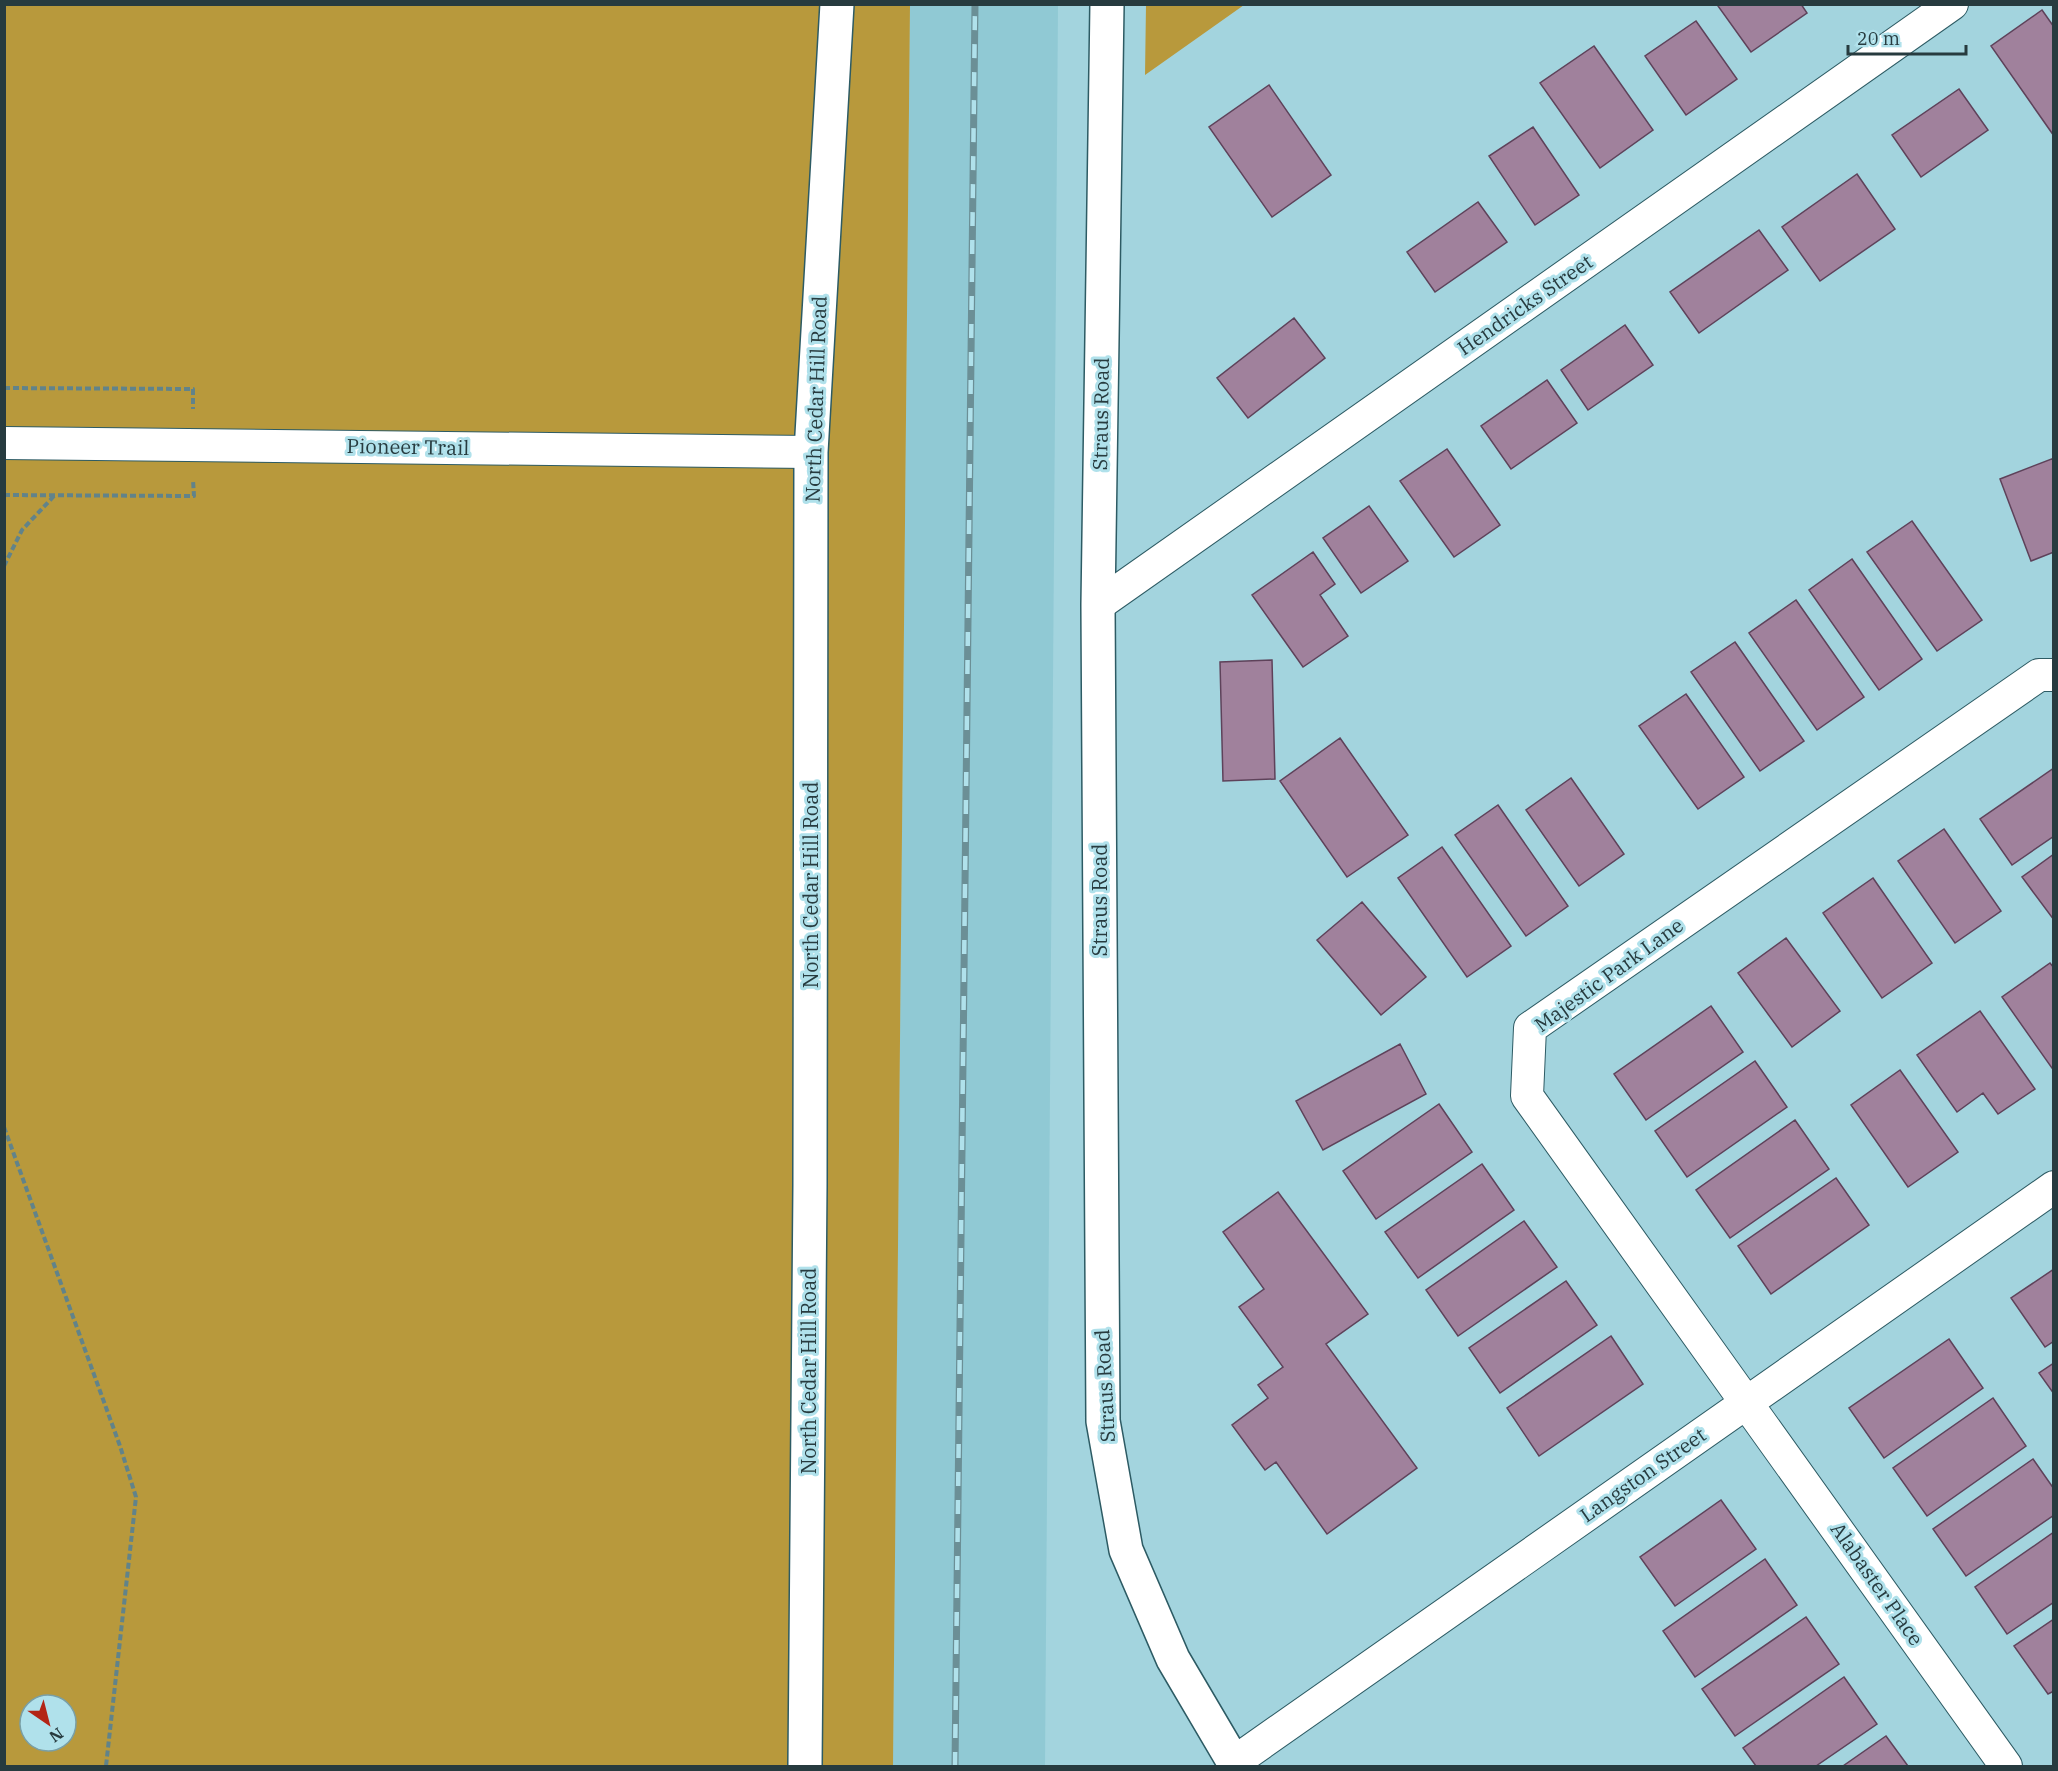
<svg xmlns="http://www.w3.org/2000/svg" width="2058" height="1771" viewBox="0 0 2058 1771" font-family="'IBM Plex Serif',serif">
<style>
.built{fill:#90c9d4}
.green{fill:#b8993c;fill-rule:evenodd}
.building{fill:#a0819c;stroke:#5e425a;stroke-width:1.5}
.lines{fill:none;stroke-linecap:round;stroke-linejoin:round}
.street-casing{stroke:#2d5b64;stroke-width:34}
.secondary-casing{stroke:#2d5b64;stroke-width:36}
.path{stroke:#61838a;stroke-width:4;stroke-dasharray:6 3;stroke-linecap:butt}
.street{stroke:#fff;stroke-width:32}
.secondary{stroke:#fff;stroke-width:33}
.rail-casing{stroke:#6b8f96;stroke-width:7}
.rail{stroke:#b0e1eb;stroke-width:4.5;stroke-dasharray:14;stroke-linecap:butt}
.labels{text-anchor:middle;stroke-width:6;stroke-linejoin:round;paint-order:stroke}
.street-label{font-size:20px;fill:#273b3f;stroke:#b0e1eb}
</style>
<rect width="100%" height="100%" fill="#a3d4de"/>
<path class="built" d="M910,5H1058L1045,1766H893Z"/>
<path class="green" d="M5,5H910L893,1766H5ZM30,1705H66V1741H30Z
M1146,5V4L1244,5L1145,75Z"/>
<path class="building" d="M1721,4H1801L1807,13L1751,52L1718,6Z
M2042,10L2054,27V136L1991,46Z
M1696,21L1737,79L1686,115L1645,56Z
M1594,46L1653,130L1600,168L1540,83Z
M1269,85L1331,175L1272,217L1209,127Z
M1959,89L1988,130L1921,177L1892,135Z
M1533,127L1579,195L1535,225L1489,156Z
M1857,174L1895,229L1820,281L1782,227Z
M1478,202L1507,242L1435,292L1407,252Z
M1759,230L1788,270L1699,333L1670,292Z
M1294,318L1325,358L1248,418L1217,378Z
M1625,325L1653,365L1588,410L1561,370Z
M1547,380L1577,423L1511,469L1481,426Z
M1447,449L1500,525L1454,557L1400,481Z
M2054,458V552L2031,561L2000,479Z
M1369,506L1408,561L1361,593L1323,538Z
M1912,521L1982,620L1937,651L1867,552Z
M1313,552L1335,584L1320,595L1348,636L1303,667L1252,595Z
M1852,559L1922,659L1879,690L1809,590Z
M1796,600L1864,697L1817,730L1749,633Z
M1735,642L1804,741L1760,771L1691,672Z
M1272,660L1275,779L1223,781L1220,662Z
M1686,694L1744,777L1698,809L1639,726Z
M1340,738L1408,835L1347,877L1280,781Z
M2054,768V836L2012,865L1980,819Z
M1571,778L1624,854L1579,886L1526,810Z
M1498,805L1568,906L1526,936L1455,835Z
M1944,829L2001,911L1955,943L1898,861Z
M1442,847L1511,946L1467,977L1398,878Z
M2054,854V920L2022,877Z
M1873,878L1932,963L1882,998L1823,913Z
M1362,902L1426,977L1381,1015L1317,940Z
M1786,938L1840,1011L1792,1047L1738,973Z
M2050,963L2054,968V1071L2002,997Z
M1711,1006L1743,1052L1646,1120L1614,1074Z
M1980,1011L2035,1089L1998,1114L1983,1093L1957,1112L1917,1055Z
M1400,1044L1426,1094L1323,1150L1296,1101Z
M1755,1061L1787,1107L1687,1177L1655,1131Z
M1900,1070L1958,1152L1908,1187L1851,1105Z
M1439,1104L1472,1152L1376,1219L1343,1171Z
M1795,1120L1829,1169L1730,1238L1696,1190Z
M1482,1164L1514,1210L1418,1278L1385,1232Z
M1836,1178L1869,1225L1771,1294L1738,1246Z
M1278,1192L1368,1314L1326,1344L1417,1468L1327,1534L1276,1462L1265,1470L1232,1425L1268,1398L1258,1385L1283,1367L1239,1307L1264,1289L1223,1232Z
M1524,1221L1557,1267L1458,1336L1426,1290Z
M2054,1269V1341L2045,1347L2011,1298Z
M1566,1281L1597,1325L1500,1393L1469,1348Z
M1611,1336L1643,1384L1539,1456L1507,1408Z
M1949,1339L1983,1388L1884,1458L1849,1408Z
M2054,1363V1394L2039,1373Z
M1993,1398L2026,1446L1927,1516L1893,1468Z
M2033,1459L2054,1489V1515L1966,1576L1933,1529Z
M1721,1500L1756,1549L1675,1606L1640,1557Z
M2054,1532V1602L2007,1634L1975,1587Z
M1765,1559L1797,1605L1695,1677L1663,1631Z
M1806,1617L1839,1664L1735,1736L1702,1689Z
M2054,1619V1691L2048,1694L2014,1646Z
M1844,1677L1877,1724L1816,1766H1756L1743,1748Z
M1886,1736L1908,1766H1843Z"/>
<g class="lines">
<defs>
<path id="street" d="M4,443L811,452
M1098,605L1952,4
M1233,1763L2054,1187
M2006,1766L1527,1096L1530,1028L2039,675H2054"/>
<path id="secondary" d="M1107,4L1098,605L1103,1421L1126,1550L1173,1659L1236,1766
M805,1766L810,1185L811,452L837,4"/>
</defs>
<use href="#street" class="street-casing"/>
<use href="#secondary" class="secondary-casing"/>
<path class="path" d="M4,388L193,389V409
M4,495L194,496L193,480
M4,566L22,530L54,496
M4,1127L120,1446L136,1497L106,1766"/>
<use href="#street" class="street"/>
<use href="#secondary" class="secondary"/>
<defs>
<path id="rail" d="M955,1766L975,4"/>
</defs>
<use href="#rail" class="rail-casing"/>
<use href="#rail" class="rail"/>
</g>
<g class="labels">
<g class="street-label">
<text transform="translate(1525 305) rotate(-35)" y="7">Hendricks Street</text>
<text transform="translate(816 399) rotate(-88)" y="7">North Cedar Hill Road</text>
<text transform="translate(1101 414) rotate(-89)" y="7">Straus Road</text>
<text transform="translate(408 447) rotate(1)" y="7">Pioneer Trail</text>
<text transform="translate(811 885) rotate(-90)" y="7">North Cedar Hill Road</text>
<text transform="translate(1100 900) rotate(-90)" y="7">Straus Road</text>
<text transform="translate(1609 975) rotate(-36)" y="7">Majestic Park Lane</text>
<text transform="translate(809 1371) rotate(-90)" y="7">North Cedar Hill Road</text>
<text transform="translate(1105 1386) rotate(-93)" y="7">Straus Road</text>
<text transform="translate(1643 1475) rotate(-35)" y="7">Langston Street</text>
<text transform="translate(1877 1584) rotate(55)" y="7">Alabaster Place</text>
</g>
</g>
<rect width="2058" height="1771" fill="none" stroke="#273b3f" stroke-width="12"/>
<g transform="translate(48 1723) rotate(145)"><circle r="28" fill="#b0e1eb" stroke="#799fa6" stroke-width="1.5"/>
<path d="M0-4.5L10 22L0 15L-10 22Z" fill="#b32515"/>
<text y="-9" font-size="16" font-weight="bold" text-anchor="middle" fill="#273b3f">N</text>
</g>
<path d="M1848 45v9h118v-9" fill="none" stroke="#273b3f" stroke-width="3"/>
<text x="1857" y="45" font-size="18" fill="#273b3f" stroke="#b0e1eb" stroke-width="4.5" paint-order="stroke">20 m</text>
</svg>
